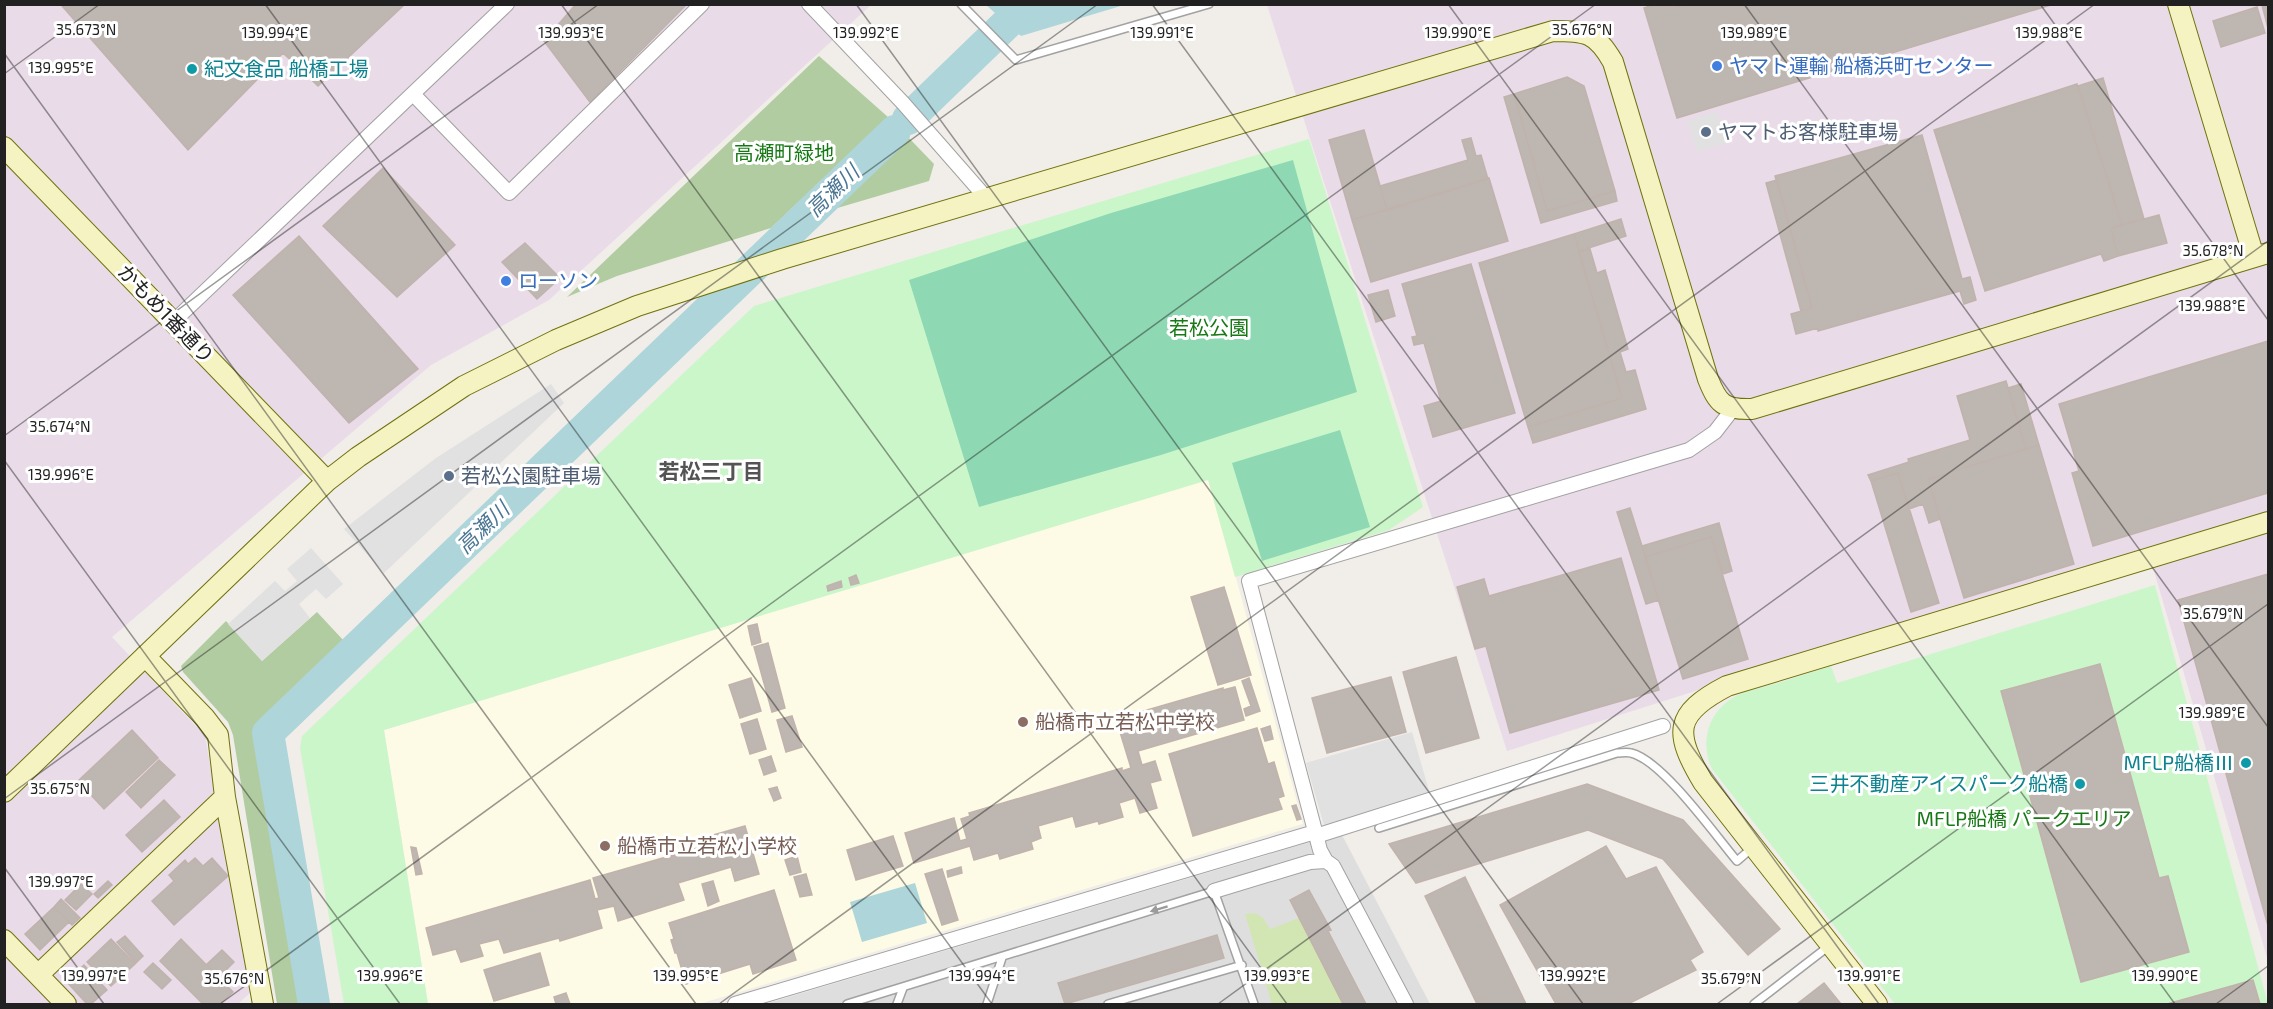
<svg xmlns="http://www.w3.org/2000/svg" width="2273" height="1009" viewBox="0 0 2273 1009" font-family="'Exo 2','Noto Sans JP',sans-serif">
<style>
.residential{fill:#dfdede}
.industrial{fill:#e9dbe8}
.education{fill:#fdfae5}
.grass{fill:#d1e6b3}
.forest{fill:#b2cca1}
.park{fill:#cbf6ca}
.pitch{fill:#8ed9b4}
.parking{fill:#e1e1e1}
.water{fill:#add5da}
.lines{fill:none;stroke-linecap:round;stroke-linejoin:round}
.river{stroke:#add5da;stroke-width:32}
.building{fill:#beb6b1;stroke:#c1b3ac;stroke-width:1.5}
.lane-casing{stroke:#a2a2a2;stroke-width:10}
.street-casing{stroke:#a2a2a2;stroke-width:16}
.secondary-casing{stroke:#71720e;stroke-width:22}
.lane{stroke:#fff;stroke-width:7}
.street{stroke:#fff;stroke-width:14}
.secondary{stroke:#f5f3c2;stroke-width:20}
.oneway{fill:#9b9b9b}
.ticks{fill:none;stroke:#212121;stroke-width:1.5;stroke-opacity:0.45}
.shop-dot{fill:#3f7fe0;stroke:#fff;stroke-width:2}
.culture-dot{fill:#0f9aa8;stroke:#fff;stroke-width:2}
.service-dot{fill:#5c6f8a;stroke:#fff;stroke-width:2}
.education-dot{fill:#8d6e63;stroke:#fff;stroke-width:2}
.labels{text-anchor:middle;stroke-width:6;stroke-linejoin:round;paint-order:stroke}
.shop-label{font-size:20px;fill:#366cbe;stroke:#fff;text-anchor:start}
.culture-label{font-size:20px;fill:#0d838f;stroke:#fff;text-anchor:end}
.service-label{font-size:20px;fill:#4e5e75;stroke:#fff;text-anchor:start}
.park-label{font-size:20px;fill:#177915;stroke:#fff}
.street-label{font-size:20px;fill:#212121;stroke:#fff}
.education-label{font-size:20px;fill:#785e54;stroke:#fff;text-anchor:start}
.water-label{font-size:21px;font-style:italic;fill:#4a7693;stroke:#fff}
.neighbourhood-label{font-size:21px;font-weight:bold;fill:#545454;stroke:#fff}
.ticks-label{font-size:15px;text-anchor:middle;fill:#212121;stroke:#fff;stroke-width:6;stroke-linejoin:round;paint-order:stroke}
</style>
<rect width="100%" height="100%" fill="#f1ede9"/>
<path class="residential" d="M1341,833L1430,1004H765Z"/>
<path class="industrial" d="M5,5H871L549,300L431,365L112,637L205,736L251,992L238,1004H5Z
M1267,5H2268V961L2147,547L1507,751Z"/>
<path class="education" d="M1209,479L1303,824L699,1004H428L384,730Z"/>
<path class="grass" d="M1255,913L1263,918L1270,929L1299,918L1343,1004H1272L1245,914Z"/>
<path class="forest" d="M819,56L888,117L771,228L617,276L567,297Z
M908,137L934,164L929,181L834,209Z
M317,612L344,641L256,727L303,1004H277L233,735L228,722L183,672L181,666L226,621L262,661Z"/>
<path class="park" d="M1309,139L1423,507L1389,530L1235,577L1208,480L384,730L428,1004H344L300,748L302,736L754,306Z
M2155,585L2268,1004H1895L1712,769C1699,741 1709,709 1738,695C1750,690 1765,687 1778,683C1796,677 1813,672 1831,666L1837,683Z"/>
<path class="pitch" d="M1293,160L1357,392L1161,455L979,507L909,280L1111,213Z
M1340,430L1370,527L1262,561L1232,463Z"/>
<path class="parking" d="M1716,112L1726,143L1697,152L1687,121Z
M551,384L564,403L384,573L344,529L436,458Z
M311,548L343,584L326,599L316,589L299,604L310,618L262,661L228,624L275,581L285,591L297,581L287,569Z
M1412,732L1430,794L1324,825L1306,763Z"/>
<path class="water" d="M986,5H1124L1021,36Z
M915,883L927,923L862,942L850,902Z"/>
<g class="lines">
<path class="river" d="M908,119L1027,4
M314,1004L268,733L895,131"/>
</g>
<path class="building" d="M63,4H405L318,86L283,53L188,150L62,6Z
M576,4H687L590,102L544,41Z
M1655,4H1676L1677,7L1685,4H2054L1677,118L1644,8Z
M2268,4V28L2262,5Z
M2257,7L2265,33L2221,47L2213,21Z
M1567,77L1584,86L1615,191L1547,211L1514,94Z
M2103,78L2144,219L2122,225L2078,86Z
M2077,84L2122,225L2111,228L2118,256L2104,261L2101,254L1985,291L1934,130Z
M1514,94L1547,211L1615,191L1617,201L1541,223L1504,97Z
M1364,130L1387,210L1352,220L1329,140Z
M1922,135L1962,279L1970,277L1976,300L1964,304L1960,291L1818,331V328L1796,334L1791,314L1812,308L1775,176Z
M1471,138L1476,156L1481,155L1488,179L1387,210L1380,186L1468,160L1462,140Z
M383,168L455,245L397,297L323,226Z
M1489,178L1508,241L1371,282L1352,220Z
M1777,180L1812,308L1801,311L1766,183Z
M2159,215L2167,243L2118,256L2111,228Z
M1621,219L1626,236L1579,251L1574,234Z
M1574,234L1622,398L1528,427L1479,263Z
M299,236L418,369L349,423L233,295Z
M525,243L560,278L537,299L502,262Z
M1590,249L1597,273L1605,270L1628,349L1620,352L1626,372L1635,370L1646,409L1533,443L1528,427L1622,398L1579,252Z
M1471,264L1515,413L1433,437L1424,406L1441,401L1424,343L1414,345L1412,337L1417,336L1402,284Z
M1388,290L1395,316L1376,322L1368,295Z
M2268,341V493L2093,546L2072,473L2079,471L2059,404Z
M2006,381L2026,449L1928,479L1940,519L1929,523L1923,504L1909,509L1898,473L1871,481L1868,475L1909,462L1908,459L1970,440L1957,396Z
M2021,384L2039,445L2026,449L2008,388Z
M2039,445L2074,564L1964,598L1928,479Z
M1898,473L1939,603L1911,612L1871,481Z
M1630,508L1659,600L1646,604L1617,512Z
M1719,523L1732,571L1723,574L1711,537L1645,557L1642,546Z
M1711,537L1748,659L1683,679L1645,557Z
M1621,558L1659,690L1510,733L1486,646L1475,649L1457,587L1484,579L1489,596Z
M2268,574V926L2178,600Z
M856,575L859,583L851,585L849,578Z
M841,581L842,587L828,591L827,586Z
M1224,587L1251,675L1218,685L1191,597Z
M757,624L761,642L752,645L748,626Z
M768,643L785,708L772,712L754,647Z
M1456,657L1479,738L1426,753L1403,672Z
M2100,664L2159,878L2168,876L2189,952L2081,982L2001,691Z
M1391,677L1406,732L1327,753L1312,698Z
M751,678L761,711L740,718L729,685Z
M1249,678L1260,711L1246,716L1244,709L1251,706L1242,681Z
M1235,687L1244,720L1138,751L1142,765L1155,761L1161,780L1150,783L1157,808L1140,813L1135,798L1119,803L1123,817L1099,824L1098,821L1076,827L1073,816L1038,826L1041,838L1031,842L1033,849L1000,859L998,853L974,860L970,846L914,863L905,833L954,818L960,841L967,839L961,819L970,816L969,813L1122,768V771L1131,768L1116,719L1223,688V690Z
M792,716L802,747L786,752L777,720Z
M757,719L766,749L750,754L741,724Z
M1270,726L1273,739L1265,741L1261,729Z
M1257,728L1268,764L1274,762L1284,796L1278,798L1282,809L1193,836L1169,754Z
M132,730L158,758L104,809L78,781Z
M771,756L776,771L764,775L759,760Z
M159,760L175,775L141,808L126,792Z
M1587,784L1683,820L1780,929L1748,955L1663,859L1588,830L1416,883L1389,844Z
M777,787L781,798L774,801L769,789Z
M164,800L180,817L142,852L126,835Z
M1296,805L1301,819L1297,820L1292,806Z
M745,826L759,874L735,881L731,867L678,883L684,900L618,921L614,906L597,910L602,928L560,941L559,938L504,953L499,939L479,944L483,956L461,962L456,949L433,955L426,928L590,880L595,899L599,898L593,878L701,847L699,839Z
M893,836L903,866L856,880L847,850Z
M1606,846L1626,879L1656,867L1703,952L1690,960L1696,970L1628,1004H1556L1500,905Z
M411,847L416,848L422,874L416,875Z
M797,856L801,872L790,875L785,860Z
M195,858L203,866L212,858L228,876L174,925L152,901L174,881L169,875L185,860L188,864Z
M961,867L962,873L948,877L947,871Z
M942,869L958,920L942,925L925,874Z
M806,874L812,895L800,897L794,877Z
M1465,877L1526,1004H1477L1425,896Z
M108,881L112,885L98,898L94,894Z
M713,881L719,901L708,906L702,884Z
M81,884L92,894L76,910L65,900Z
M774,890L796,960L753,974L750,964L686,984L677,953H675L671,940L674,939L669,923Z
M1309,890L1331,930L1328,931L1366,1004H1343L1290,900Z
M61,899L80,918L72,925L54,907Z
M54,907L69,922L40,950L25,934Z
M1217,935L1224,958L1065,1004L1058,983Z
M125,936L143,956L136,963L117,942Z
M111,939L135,964L111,986L87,962Z
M181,939L233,992L220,1004H203L160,961Z
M222,950L234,962L219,977L206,965Z
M540,953L549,985L494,1001L484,970Z
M153,963L171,980L162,989L144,972Z
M84,965L107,990L91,1004H87L66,981Z
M2253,980L2260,1004H2167Z
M1824,983L1841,1004H1797Z
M566,993L570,1004H556L554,997Z"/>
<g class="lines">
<defs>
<path id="lane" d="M961,4L1016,60L1209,4
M1379,828L1617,753C1621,753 1627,752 1631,753C1662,760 1715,835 1737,861L1752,848
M847,1004L1214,891L1254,1004
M897,1004L903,988
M987,1004L1002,958
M1108,1004L1242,965
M1754,1004L1829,946"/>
<path id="street" d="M809,4L903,103L988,200
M414,95L509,193L702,4
M174,321L507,4
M1316,836L1663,726
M1326,861L1320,850L1249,581L1689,450L1715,432L1732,410
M1214,891L1310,862L1326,861L1333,866L1406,1004
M735,1004L1315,832"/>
<path id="secondary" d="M2178,4L2254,257
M4,147L327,481
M145,656L205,718L218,735L225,797L263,1004
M4,792L327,481L358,457L464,386L556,340L637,306L782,259L1553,31C1586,31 1596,32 1613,62L1708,379C1718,404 1724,410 1752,409L2268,253
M4,940L66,1004
M38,975L225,797
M1877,1004L1703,782C1674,733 1673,714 1727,686L2268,522"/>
</defs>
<use href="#lane" class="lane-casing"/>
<use href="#street" class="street-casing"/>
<use href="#secondary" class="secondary-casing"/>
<use href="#lane" class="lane"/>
<use href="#street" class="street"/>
<use href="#secondary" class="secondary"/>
</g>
<defs><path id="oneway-solid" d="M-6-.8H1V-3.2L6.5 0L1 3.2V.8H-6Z" transform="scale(1.5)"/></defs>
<use class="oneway" href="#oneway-solid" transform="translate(1159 909) rotate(163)"/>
<path class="ticks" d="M265,4L992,1004M561,4L1287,1004M856,4L1583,1004M1152,4L1879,1004M1448,4L2175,1004M1744,4L2268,727M2040,4L2268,320M4,53L696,1004M4,74L100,4M4,436L599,4M4,460L400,1004M4,799L1098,4M4,867L104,1004M220,1004L1596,4M719,1004L2095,4M1218,1004L2268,241M1717,1004L2268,604M2216,1004L2268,966"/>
<g class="shop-dot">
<circle cx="1717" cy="66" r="6"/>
<circle cx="506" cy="281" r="6"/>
</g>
<g class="culture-dot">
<circle cx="192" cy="69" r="6"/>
<circle cx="2246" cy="763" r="6"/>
<circle cx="2080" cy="784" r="6"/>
</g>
<g class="service-dot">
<circle cx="1706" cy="132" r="6"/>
<circle cx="449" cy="476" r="6"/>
</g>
<g class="education-dot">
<circle cx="1023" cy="722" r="6"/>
<circle cx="605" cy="846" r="6"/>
</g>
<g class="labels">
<g class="shop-label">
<text x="1729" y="73">ヤマト運輸 船橋浜町センター</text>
<text x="518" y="288">ローソン</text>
</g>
<g class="culture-label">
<text x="204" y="76" text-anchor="start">紀文食品 船橋工場</text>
<text x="2234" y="770">MFLP船橋Ⅲ</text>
<text x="2068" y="791">三井不動産アイスパーク船橋</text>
</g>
<g class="service-label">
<text x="1718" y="139">ヤマトお客様駐車場</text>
<text x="461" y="483">若松公園駐車場</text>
</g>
<g class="park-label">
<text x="784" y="160">高瀬町緑地</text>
<text x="1209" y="335">若松公園</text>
<text x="2024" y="826">MFLP船橋 パークエリア</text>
</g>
<g class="street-label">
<text transform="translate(166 314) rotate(46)" y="7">かもめ1番通り</text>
</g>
<g class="education-label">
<text x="1035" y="729">船橋市立若松中学校</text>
<text x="617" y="853">船橋市立若松小学校</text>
</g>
<g class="water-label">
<text transform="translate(833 191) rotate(-44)" y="7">高瀬川</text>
<text transform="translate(483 528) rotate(-44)" y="7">高瀬川</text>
</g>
<g class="neighbourhood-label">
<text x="711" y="479">若松三丁目</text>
</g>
</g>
<g class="ticks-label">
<text x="86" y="35">35.673°N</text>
<text x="1582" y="35">35.676°N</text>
<text x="275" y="38">139.994°E</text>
<text x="571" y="38">139.993°E</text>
<text x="866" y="38">139.992°E</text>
<text x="1162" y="38">139.991°E</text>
<text x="1458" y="38">139.990°E</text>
<text x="1754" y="38">139.989°E</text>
<text x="2049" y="38">139.988°E</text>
<text x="61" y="73">139.995°E</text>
<text x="2213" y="256">35.678°N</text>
<text x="2212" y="311">139.988°E</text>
<text x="60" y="432">35.674°N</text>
<text x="61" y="480">139.996°E</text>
<text x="2213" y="619">35.679°N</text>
<text x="2212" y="718">139.989°E</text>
<text x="60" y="794">35.675°N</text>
<text x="61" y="887">139.997°E</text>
<text x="94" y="981">139.997°E</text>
<text x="390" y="981">139.996°E</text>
<text x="686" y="981">139.995°E</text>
<text x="982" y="981">139.994°E</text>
<text x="1277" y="981">139.993°E</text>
<text x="1573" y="981">139.992°E</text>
<text x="1869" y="981">139.991°E</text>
<text x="2165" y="981">139.990°E</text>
<text x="234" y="984">35.676°N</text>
<text x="1731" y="984">35.679°N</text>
</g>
<rect width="2273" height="1009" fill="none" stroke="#212121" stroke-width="12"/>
</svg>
